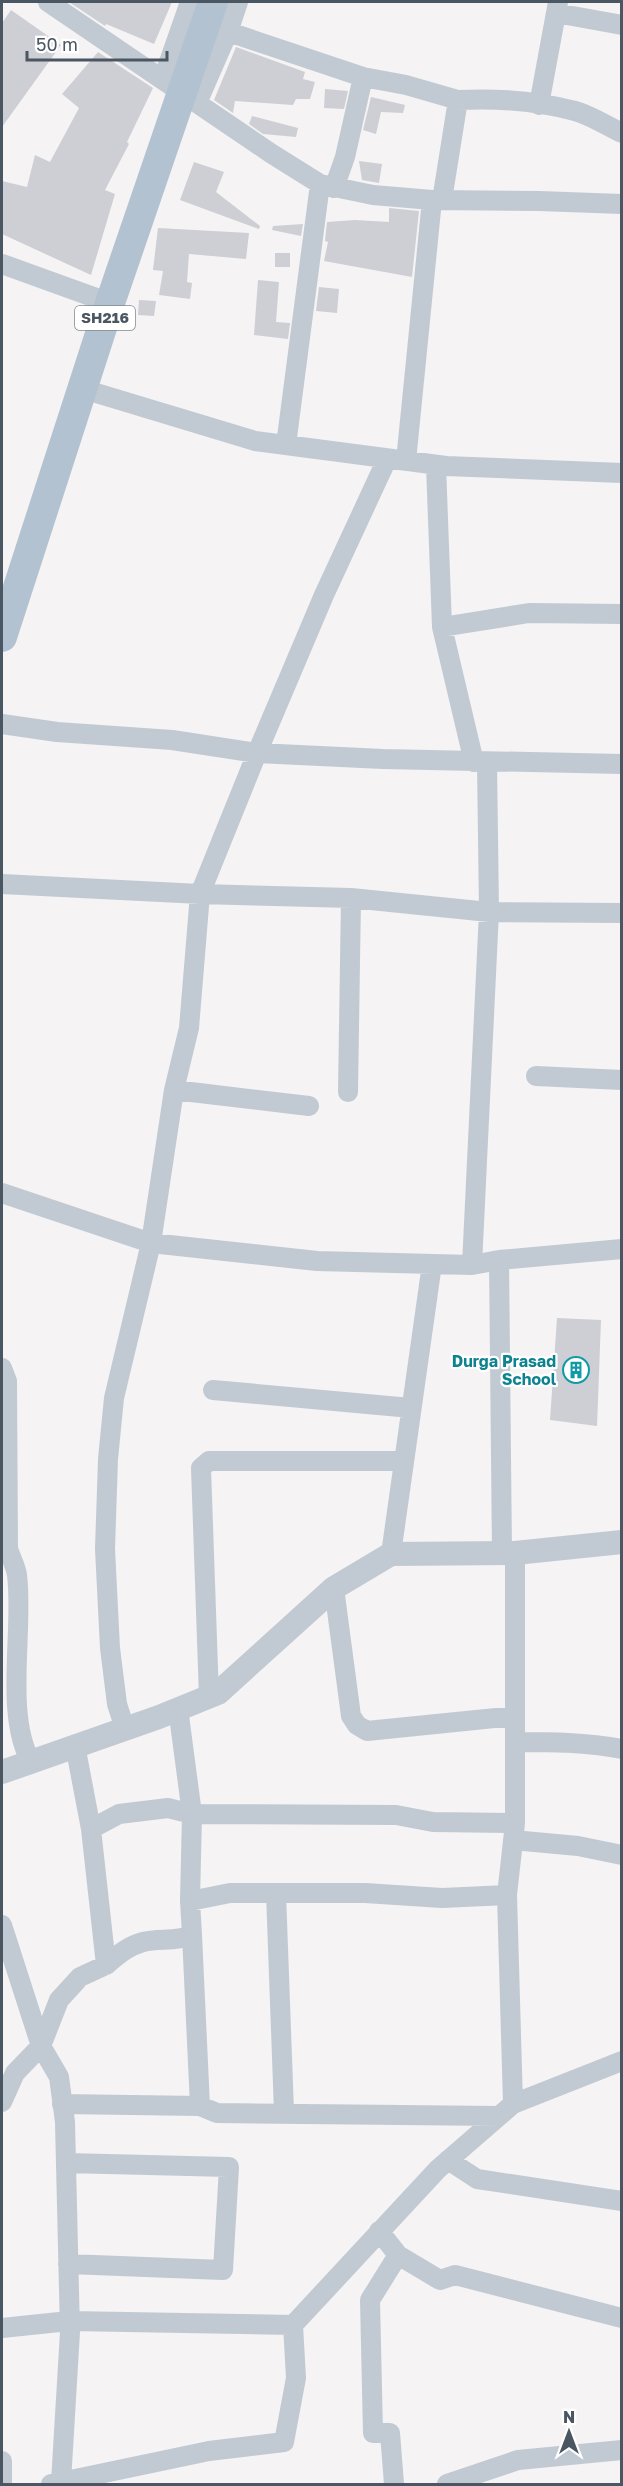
<svg xmlns="http://www.w3.org/2000/svg" width="623" height="2486" viewBox="0 0 623 2486" font-family="'Golos Text',sans-serif">
<style>
.building{fill:#cdcfd5}
.lines{fill:none;stroke-linecap:round;stroke-linejoin:round}
.minor{stroke:#c1cad2;stroke-width:20}
.tertiary{stroke:#c1cad2;stroke-width:24}
.primary{stroke:#b3c2d1;stroke-width:30}
.labels{text-anchor:middle;stroke-width:4.5;stroke-linejoin:round;paint-order:stroke}
.shield{fill:#fff;stroke:#808990;stroke-width:1.5}
.shield-label{font-size:15px;font-weight:bold;fill:#4a5661}
.culture-label{font-size:16px;font-weight:bold;fill:#0d838f;stroke:#fff;text-anchor:end}
</style>
<rect width="100%" height="100%" fill="#f5f3f3"/>
<path class="building" d="M69,2H172L154,44L106,24L105,26Z
M11,10L61,45L2,127V23Z
M236,47L305,72L303,79L315,82L310,99H296L293,105L235,101L233,113L214,100Z
M98,52L153,88L127,142L129,144L105,190L115,194L91,275L2,234V181L27,187L35,155L50,162L79,108L62,94Z
M325,89L348,91L344,109L324,108Z
M371,97L405,105L403,113L381,112L376,134L363,130Z
M252,116L298,128L296,137L263,134L249,124Z
M359,161L382,164L379,183L362,180Z
M194,162L224,172L216,192L260,226L259,229L180,200Z
M389,208L419,211L412,277L324,261L328,242L325,241L327,222L355,220L389,222Z
M303,224L301,236L272,230L273,226Z
M158,228L249,233L246,259L189,254L187,282L192,283L190,299L159,295L163,271L153,270Z
M275,253H290V267H275Z
M258,280L279,282L276,322L290,323L288,339L254,335Z
M319,287L339,289L337,313L316,311Z
M139,300L156,301L154,316L138,315Z
M557,1318L601,1320L597,1426L550,1420Z"/>
<g class="lines">
<path class="minor" d="M48,2L272,154L320,184L373,195L432,200L539,201L622,204
M556,13L622,25
M205,24L363,77L406,85L458,100L442,200
M163,79L190,2
M458,100C496,98 537,101 575,111C590,115 607,126 622,133
M197,103L228,32L238,2
M539,105L558,2
M334,188L345,157L363,77
M2,264L110,303
M83,389L255,441L446,466L622,473
M286,445L320,184
M406,461L432,200
M436,465L442,627L474,762
M442,627L529,613L622,614
M2,724L57,732L172,740L257,753L383,759L622,764
M2,884L200,894L351,898L489,912L622,913
M536,1076L622,1080
M174,1090L309,1106
M348,1092L351,898
M2,1193L151,1243L317,1261L472,1265L499,1260L622,1249
M499,1260L502,1553
M472,1265L489,912L487,762
M2,1368L7,1381L8,1549C11,1558 16,1567 17,1575C24,1630 4,1714 31,1762
M213,1390L411,1408
M391,1554L432,1264
M334,1588L351,1716L357,1725L367,1731L515,1716
M209,1697L201,1468L209,1461H403
M178,1708L192,1814L190,1901
M125,1729L117,1704L110,1648L105,1549L108,1459L114,1398L151,1243L174,1090L189,1028L200,894L257,753L324,595L387,459
M515,1742C551,1742 586,1742 622,1749
M91,1829L119,1814L168,1808L192,1814L396,1815L433,1822L515,1823V1553
M513,1840L578,1846L622,1855
M276,1893L284,2112
M507,1895L513,2104
M2,1925L41,2046L59,2077L65,2122L70,2332L61,2482L51,2484
M106,1965C118,1955 128,1946 143,1942C159,1938 176,1942 192,1935L190,1901L230,1893H365L442,1898L507,1895L515,1823
M2,2102L15,2073L41,2046L59,2000L80,1977L106,1965L91,1829L75,1745
M62,2104L200,2106L192,1935
M200,2106L217,2113L499,2116
M448,2160L477,2179L622,2201
M66,2163L229,2167L223,2270L68,2264
M379,2231L398,2255L440,2280L455,2275L622,2318
M293,2325L438,2169L513,2104L622,2061
M2,2328L69,2321L293,2325L296,2378L284,2442L209,2451L61,2482
M2,2461V2484
M394,2484L390,2433H373L370,2300L398,2255
M447,2484L518,2460L622,2450"/>
<path class="tertiary" d="M2,1772L159,1717L218,1693L334,1588L391,1554L515,1553L622,1542"/>
<path class="primary" d="M2,637L110,303L213,2"/>
</g>
<defs>
<symbol id="building-ring" viewBox="-11 -11 22 22"><circle r="9.5" fill="#fff" stroke="#0f9aa8" stroke-width="1.5"/><path d="M-4-6H4V6H1V3H-1V6H-4ZM-2.5-4.3h1.7v1.8h-1.7ZM.8-4.3h1.7v1.8H.8ZM-2.5-1h1.7V.8h-1.7ZM.8-1h1.7V.8H.8Z" fill="#0f9aa8"/></symbol>
</defs>
<g fill-rule="evenodd">
<use href="#building-ring" x="561" y="1355" width="30" height="30"/>
</g>
<g class="labels">
<rect class="shield" x="75" y="306" width="60" height="24" rx="4.5"/>
<g class="shield-label">
<text x="105" y="323">SH216</text>
</g>
<g class="culture-label">
<text x="556" y="1367">Durga Prasad<tspan x="556" dy="18">School</tspan></text>
</g>
</g>
<rect width="623" height="2486" fill="none" stroke="#4a5661" stroke-width="6"/>
<g transform="translate(569 2432)" stroke="#ffffff" stroke-width="4.5" paint-order="stroke">
<path d="M0-4.5L10 22L0 15L-10 22Z" fill="#4a5661"/>
<text y="-9" font-size="16" font-weight="bold" text-anchor="middle" fill="#4a5661">N</text>
</g>
<path d="M27 51v9h140v-9" fill="none" stroke="#4a5661" stroke-width="3"/>
<text x="36" y="51" font-size="18" fill="#4a5661" stroke="#ffffff" stroke-width="4.5" paint-order="stroke">50 m</text>
</svg>
